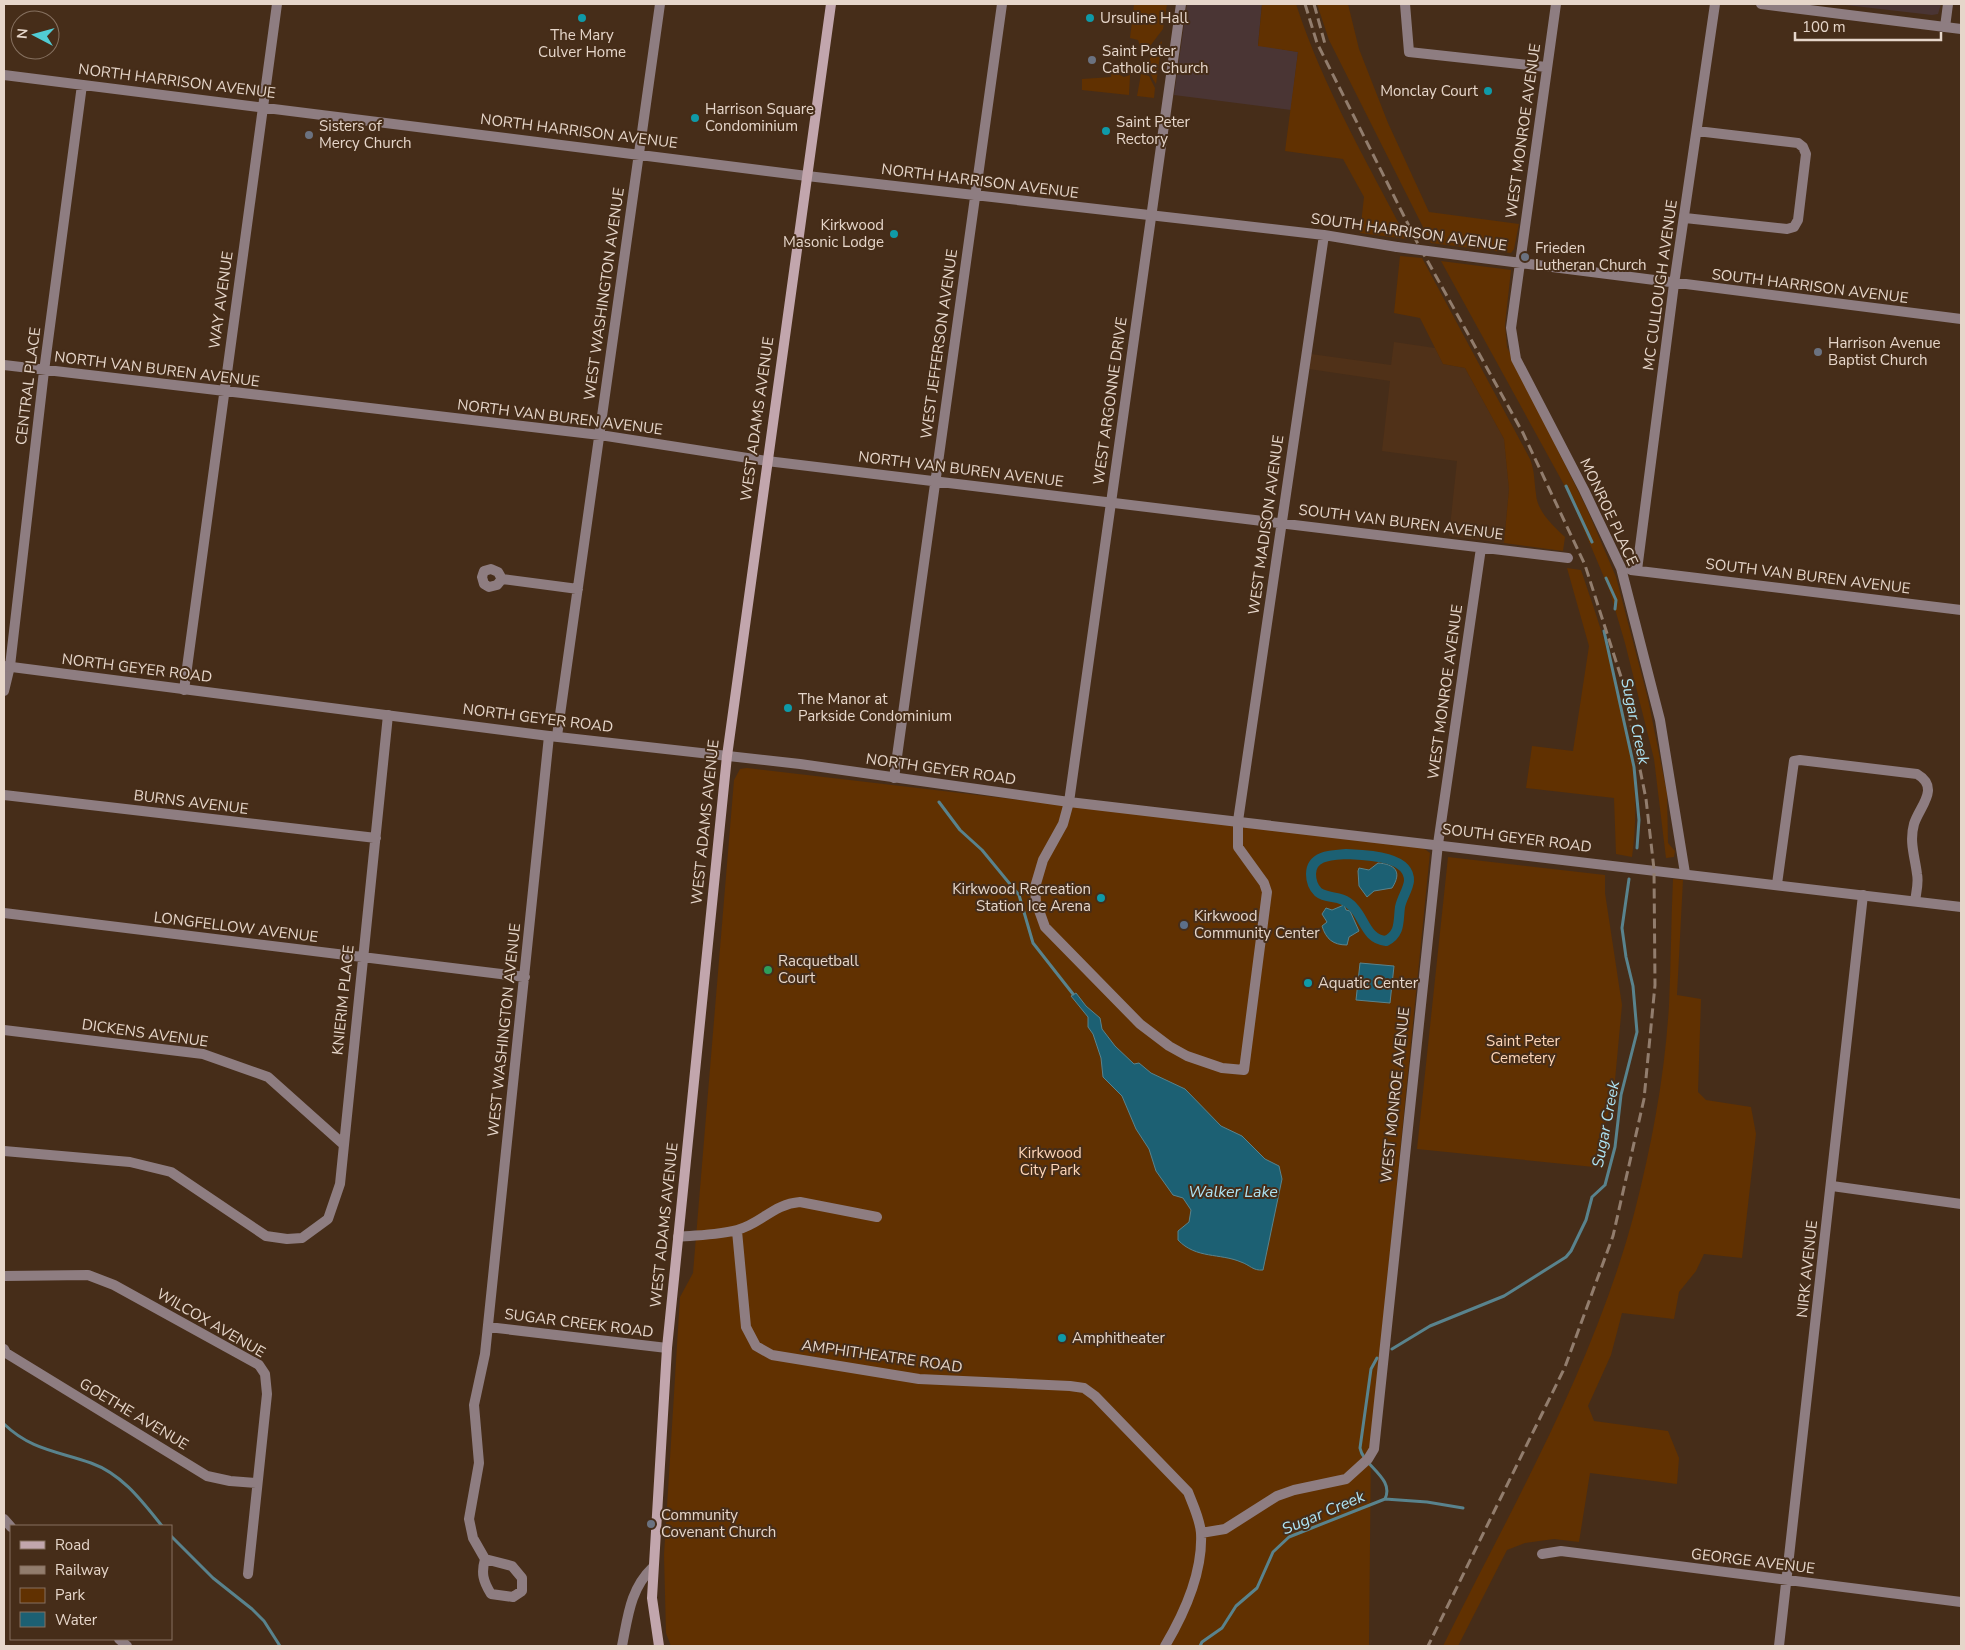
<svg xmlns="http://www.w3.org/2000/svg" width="1965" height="1650" viewBox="0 0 1965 1650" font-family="'Nunito Sans',sans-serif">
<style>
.commercial{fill:#4a3534}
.built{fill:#503118}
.green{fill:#613101}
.water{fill:#1c6073;stroke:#59838d}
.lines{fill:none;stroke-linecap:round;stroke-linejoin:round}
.stream{stroke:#59838d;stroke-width:3}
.canal{stroke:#1c6073;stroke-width:10}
.minor{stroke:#8e7d81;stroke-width:10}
.tertiary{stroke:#8e7d81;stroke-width:10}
.secondary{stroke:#c2a6ad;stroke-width:10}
.rail{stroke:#927d6d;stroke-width:3;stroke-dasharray:10 5;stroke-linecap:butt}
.minor-bridge{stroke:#8e7d81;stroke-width:10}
.culture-dot{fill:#0f9aa8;stroke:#462d19;stroke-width:2}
.worship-dot{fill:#6b7280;stroke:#462d19;stroke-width:2}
.service-dot{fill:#5c6f8a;stroke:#462d19;stroke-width:2}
.leisure-dot{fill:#2e9e5b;stroke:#462d19;stroke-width:2}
.labels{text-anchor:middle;stroke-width:4;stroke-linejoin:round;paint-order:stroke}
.poi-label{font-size:15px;fill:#e6d6ca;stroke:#462d19;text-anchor:start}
.street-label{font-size:15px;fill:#e6d6ca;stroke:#462d19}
.park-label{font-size:15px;fill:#fed6b8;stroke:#462d19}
.water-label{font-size:16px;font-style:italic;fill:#ade3f4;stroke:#462d19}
</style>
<rect width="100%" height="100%" fill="#462d19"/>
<path class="commercial" d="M1187,4H1262L1258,45L1298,52L1291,110L1174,95Z
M1837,4H1941L1938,14L1932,15Z"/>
<path class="built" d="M1394,342L1435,348L1443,364L1465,368L1504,439L1509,489L1504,543L1449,536L1457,461L1382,451L1390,381L1309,369L1311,354L1391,365Z"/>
<path class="green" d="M1134,4H1167L1163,29L1147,50L1141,49L1138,40L1130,38Z
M1262,4H1296C1323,87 1367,162 1407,239L1360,233L1364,197L1343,159L1285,151L1298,52L1258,46Z
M1317,4H1348L1359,49L1388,123L1429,212L1519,224L1514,249L1511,253L1431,243L1329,40Z
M1162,41L1156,84C1145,69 1148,53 1162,41Z
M1112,69L1119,70L1120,75L1124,77L1130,75L1129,95L1082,90V79L1111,77Z
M1141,74L1149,76L1155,88L1154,98L1137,96Z
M1400,256L1422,258L1530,459C1535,472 1534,481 1536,494C1537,511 1553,526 1565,537L1563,551L1504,543L1509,489L1504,439L1465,368L1443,364L1420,318L1394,313Z
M1441,261L1511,270L1505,325L1507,347L1587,509L1616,577L1648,699L1667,793L1668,843L1675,851L1674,857L1666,858L1654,759L1625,643L1609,589L1568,492Z
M1567,568L1581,570C1612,661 1646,759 1632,857L1616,854L1614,798L1526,788L1532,746L1573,751L1589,646Z
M747,768L1422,847L1430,853L1371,1442L1369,1646H671L666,1633L664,1555L680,1297L693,1273L734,780L740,769Z
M1448,857L1605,875V893L1622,1005L1614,1091L1594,1167L1417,1149Z
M1673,879L1683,880L1677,995L1701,999L1698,1092L1706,1100L1751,1107L1756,1134L1742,1258L1704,1254L1696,1271L1679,1292L1674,1319L1622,1313L1611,1355L1588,1406L1594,1421L1668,1431L1679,1458L1677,1484L1590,1473L1579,1542L1554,1539L1525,1543L1507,1550L1458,1646H1443C1513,1505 1595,1364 1635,1210C1652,1144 1665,1074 1669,1005C1671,963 1671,921 1673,879Z"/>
<path class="water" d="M1378,863C1394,864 1403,871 1392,888L1374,891L1367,897L1359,886L1358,871L1359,868L1369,870Z
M1344,905L1346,910L1350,911L1359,931L1349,937L1347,945C1333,945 1326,939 1322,926L1327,922L1322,914L1326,908L1332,910Z
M1360,963L1394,966L1390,1003L1356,1000Z
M1076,993L1086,1006L1100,1018L1102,1029L1115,1046L1134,1064L1139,1063L1151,1073L1185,1089L1221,1126L1242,1136L1265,1159L1279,1166L1282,1179L1263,1270C1253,1271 1250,1265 1241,1262C1220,1253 1196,1259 1178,1240V1231L1189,1222L1191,1210L1183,1198L1173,1195L1156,1171L1149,1149L1136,1129L1122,1096L1103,1077L1101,1058L1093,1034L1088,1027V1017L1071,996Z"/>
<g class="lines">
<path class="stream" d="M1566,486L1592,542
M1606,578L1616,600L1615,609
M1604,631L1634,767L1639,820L1637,848
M939,802L960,830L982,850L1019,895L1033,943L1073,994
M1392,1349L1430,1326L1504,1296L1566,1257L1571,1251L1586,1220L1592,1197L1605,1185L1615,1147L1621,1095L1637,1032L1633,986L1626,957L1622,928L1629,879
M1377,1358L1371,1369L1360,1448C1363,1466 1395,1478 1385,1499
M4,1424C31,1450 57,1451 91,1463C122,1474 142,1501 162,1526
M171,1536L213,1578L252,1609L264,1621L280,1646
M1200,1646L1202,1642L1222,1628L1236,1606L1257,1588L1273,1552L1289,1537L1385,1499L1427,1502L1463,1508"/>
<path class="canal" d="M1346,854C1364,855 1410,855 1409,881C1408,890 1402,897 1400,907C1398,921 1401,933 1386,941C1366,939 1365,919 1353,907C1341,894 1328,900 1318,892C1313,887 1311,881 1311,874C1311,855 1332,855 1346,854Z"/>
<path class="minor" d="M1405,4L1409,52L1546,67
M1556,4L1511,328L1516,359L1584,490L1621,568L1660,720L1685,873
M1945,27L1948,4
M4,75L807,176L1324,235L1397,247
M1685,218L1787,229L1794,227L1798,220L1806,154L1803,147L1798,143L1697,131
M1466,256L1961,319
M4,365L600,435L767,461L1568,558
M1631,570L1961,610
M1637,570L1674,284L1715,4
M502,579L497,585L489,587L484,584L482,577L484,571L491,569L498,572L502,579L578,589
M184,690L277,4
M4,691L10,666L44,371L82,85
M557,736L660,4
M894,778L1002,4
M4,795L376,838
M1069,802L1063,824L1043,860L1035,887L1036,902L1045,927L1140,1024L1169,1046L1187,1056L1222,1068L1244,1070L1267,892L1264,883L1238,847V821L1324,235
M1777,884L1794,761L1800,760L1917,774C1941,788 1919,807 1914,824C1909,842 1915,857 1917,874C1919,883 1916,893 1915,901
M4,913L525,977
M4,1030L203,1054L268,1077L343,1144
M4,1151L130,1162L171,1172L266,1236L287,1239L302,1238L328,1219L340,1184L388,715
M1832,1186L1961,1204
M737,1231L746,1327L756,1346L772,1355L919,1379L1070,1386L1084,1388L1095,1396L1188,1492C1193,1505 1200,1519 1201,1533C1203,1572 1184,1614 1165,1646
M678,1237C697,1235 719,1235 737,1230C761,1224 773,1204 800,1202L877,1217
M4,1276L88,1275L114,1285L259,1365L265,1374L267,1394L248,1574
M488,1327L667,1348
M4,1349L6,1353L207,1476L230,1481L257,1483
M4,1519L11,1527
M1201,1533L1225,1529L1277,1496L1294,1490L1346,1479L1368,1459L1374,1449L1438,844L1481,548
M1542,1554L1561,1551L1961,1602
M485,1559L473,1538L469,1519L479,1463L474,1405L485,1354L549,736
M485,1559L512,1566L522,1578V1591L513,1597L491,1594C483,1581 481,1573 485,1559Z
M119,1639L127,1646
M622,1646C628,1616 630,1589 653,1567
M1779,1646L1863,895"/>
<path class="tertiary" d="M1761,4L1961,29
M4,666L549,736L800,764L1069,802L1961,907
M1069,802L1181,4"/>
<path class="secondary" d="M659,1646L652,1598L667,1348L727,756L831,4"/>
<path class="rail" d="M1305,4L1317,43L1417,242L1523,433L1585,565L1622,680L1646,799L1654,869L1655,985L1644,1099L1613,1236L1565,1367L1428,1646
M1314,4L1325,44"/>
<path class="minor-bridge" d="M1397,247L1466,256"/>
</g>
<g class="culture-dot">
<circle cx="582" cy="18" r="5"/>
<circle cx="1090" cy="18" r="5"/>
<circle cx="1488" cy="91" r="5"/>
<circle cx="695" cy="118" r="5"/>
<circle cx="1106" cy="131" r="5"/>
<circle cx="894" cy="234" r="5"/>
<circle cx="788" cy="708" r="5"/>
<circle cx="1101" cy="898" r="5"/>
<circle cx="1308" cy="983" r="5"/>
<circle cx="1062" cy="1338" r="5"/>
</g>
<g class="worship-dot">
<circle cx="1092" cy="60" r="5"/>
<circle cx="309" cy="135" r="5"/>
<circle cx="1525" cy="257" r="5"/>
<circle cx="1818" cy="352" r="5"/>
<circle cx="651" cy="1524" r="5"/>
</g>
<circle class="service-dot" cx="1184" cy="925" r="5"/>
<circle class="leisure-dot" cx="768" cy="970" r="5"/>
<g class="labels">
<g class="poi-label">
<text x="1100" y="23">Ursuline Hall</text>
<text x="582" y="40" text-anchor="middle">The Mary<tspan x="582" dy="17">Culver Home</tspan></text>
<text x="1102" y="56">Saint Peter<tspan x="1102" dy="17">Catholic Church</tspan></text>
<text x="1478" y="96" text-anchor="end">Monclay Court</text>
<text x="705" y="114">Harrison Square<tspan x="705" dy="17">Condominium</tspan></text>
<text x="1116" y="127">Saint Peter<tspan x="1116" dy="17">Rectory</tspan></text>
<text x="319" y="131">Sisters of<tspan x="319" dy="17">Mercy Church</tspan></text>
<text x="884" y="230" text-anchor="end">Kirkwood<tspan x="884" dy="17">Masonic Lodge</tspan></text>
<text x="1535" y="253">Frieden<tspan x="1535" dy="17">Lutheran Church</tspan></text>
<text x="1828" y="348">Harrison Avenue<tspan x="1828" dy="17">Baptist Church</tspan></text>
<text x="798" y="704">The Manor at<tspan x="798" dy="17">Parkside Condominium</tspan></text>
<text x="1091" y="894" text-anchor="end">Kirkwood Recreation<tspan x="1091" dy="17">Station Ice Arena</tspan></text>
<text x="1194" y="921">Kirkwood<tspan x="1194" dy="17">Community Center</tspan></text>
<text x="778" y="966">Racquetball<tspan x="778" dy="17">Court</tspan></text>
<text x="1318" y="988">Aquatic Center</text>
<text x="1072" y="1343">Amphitheater</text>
<text x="661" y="1520">Community<tspan x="661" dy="17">Covenant Church</tspan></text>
</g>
<g class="street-label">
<text transform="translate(177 81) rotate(7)" y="5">NORTH HARRISON AVENUE</text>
<text transform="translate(579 131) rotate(7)" y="5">NORTH HARRISON AVENUE</text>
<text transform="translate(1523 131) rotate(-82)" y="5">WEST MONROE AVENUE</text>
<text transform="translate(980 181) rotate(7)" y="5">NORTH HARRISON AVENUE</text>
<text transform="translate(1409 232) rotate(8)" y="5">SOUTH HARRISON AVENUE</text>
<text transform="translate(1660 285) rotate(-82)" y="5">MC CULLOUGH AVENUE</text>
<text transform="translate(1810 286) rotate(7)" y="5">SOUTH HARRISON AVENUE</text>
<text transform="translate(604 294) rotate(-82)" y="5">WEST WASHINGTON AVENUE</text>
<text transform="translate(221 300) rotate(-82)" y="5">WAY AVENUE</text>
<text transform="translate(939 344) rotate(-82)" y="5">WEST JEFFERSON AVENUE</text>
<text transform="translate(157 369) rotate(7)" y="5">NORTH VAN BUREN AVENUE</text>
<text transform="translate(28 386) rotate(-83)" y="5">CENTRAL PLACE</text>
<text transform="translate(1110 401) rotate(-82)" y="5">WEST ARGONNE DRIVE</text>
<text transform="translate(560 417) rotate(7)" y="5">NORTH VAN BUREN AVENUE</text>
<text transform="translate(757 419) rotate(-82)" y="5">WEST ADAMS AVENUE</text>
<text transform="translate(961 469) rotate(7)" y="5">NORTH VAN BUREN AVENUE</text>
<text transform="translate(1609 512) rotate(65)" y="5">MONROE PLACE</text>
<text transform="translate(1401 522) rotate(7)" y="5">SOUTH VAN BUREN AVENUE</text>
<text transform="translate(1266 525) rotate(-82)" y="5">WEST MADISON AVENUE</text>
<text transform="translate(1808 576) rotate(7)" y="5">SOUTH VAN BUREN AVENUE</text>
<text transform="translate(137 668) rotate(7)" y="5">NORTH GEYER ROAD</text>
<text transform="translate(1445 692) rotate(-82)" y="5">WEST MONROE AVENUE</text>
<text transform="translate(538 718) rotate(7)" y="5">NORTH GEYER ROAD</text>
<text transform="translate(941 769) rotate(8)" y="5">NORTH GEYER ROAD</text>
<text transform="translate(191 802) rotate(7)" y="5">BURNS AVENUE</text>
<text transform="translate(705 822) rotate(-84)" y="5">WEST ADAMS AVENUE</text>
<text transform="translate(1517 838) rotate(7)" y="5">SOUTH GEYER ROAD</text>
<text transform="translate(236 927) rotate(7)" y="5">LONGFELLOW AVENUE</text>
<text transform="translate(343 1000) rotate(-84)" y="5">KNIERIM PLACE</text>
<text transform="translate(504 1030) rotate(-84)" y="5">WEST WASHINGTON AVENUE</text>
<text transform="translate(145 1033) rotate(8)" y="5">DICKENS AVENUE</text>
<text transform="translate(1395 1095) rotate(-84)" y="5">WEST MONROE AVENUE</text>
<text transform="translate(664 1225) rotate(-84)" y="5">WEST ADAMS AVENUE</text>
<text transform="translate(1807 1269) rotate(-84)" y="5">NIRK AVENUE</text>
<text transform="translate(211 1323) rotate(30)" y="5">WILCOX AVENUE</text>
<text transform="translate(579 1323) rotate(7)" y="5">SUGAR CREEK ROAD</text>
<text transform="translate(882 1356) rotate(8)" y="5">AMPHITHEATRE ROAD</text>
<text transform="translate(134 1414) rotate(31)" y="5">GOETHE AVENUE</text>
<text transform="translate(1753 1561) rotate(7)" y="5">GEORGE AVENUE</text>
</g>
<g class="park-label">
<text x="1523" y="1046">Saint Peter<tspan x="1523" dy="17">Cemetery</tspan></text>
<text x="1050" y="1158">Kirkwood<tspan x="1050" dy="17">City Park</tspan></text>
</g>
<g class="water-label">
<text transform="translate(1636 721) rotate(78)" y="6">Sugar Creek</text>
<text transform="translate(1605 1124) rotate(-79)" y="6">Sugar Creek</text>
<text x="1233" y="1197">Walker Lake</text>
<text transform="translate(1323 1512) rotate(-23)" y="6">Sugar Creek</text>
</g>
</g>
<rect width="1965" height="1650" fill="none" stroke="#e6d6ca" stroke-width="10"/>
<rect x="10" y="1525" width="162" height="115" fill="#462d19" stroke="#867160"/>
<rect x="20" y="1541" width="25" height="8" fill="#c2a6ad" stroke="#867160"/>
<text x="55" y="1550" font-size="15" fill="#e6d6ca">Road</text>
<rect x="20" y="1566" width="25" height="8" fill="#927d6d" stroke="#867160"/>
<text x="55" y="1575" font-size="15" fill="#e6d6ca">Railway</text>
<rect x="20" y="1588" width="25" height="15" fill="#613101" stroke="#867160"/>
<text x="55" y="1600" font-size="15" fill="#e6d6ca">Park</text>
<rect x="20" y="1612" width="25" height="15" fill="#1c6073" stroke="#867160"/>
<text x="55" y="1625" font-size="15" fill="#e6d6ca">Water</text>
<g transform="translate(35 35) rotate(276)"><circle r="24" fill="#462d19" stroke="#867160"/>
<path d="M0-4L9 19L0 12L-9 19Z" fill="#51ccd4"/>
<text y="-8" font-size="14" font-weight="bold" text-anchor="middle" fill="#e6d6ca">N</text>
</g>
<path d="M1795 32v8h146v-8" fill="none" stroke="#e6d6ca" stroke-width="2.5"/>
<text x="1802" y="32" font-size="15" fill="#e6d6ca" stroke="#462d19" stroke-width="4" paint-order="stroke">100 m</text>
</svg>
